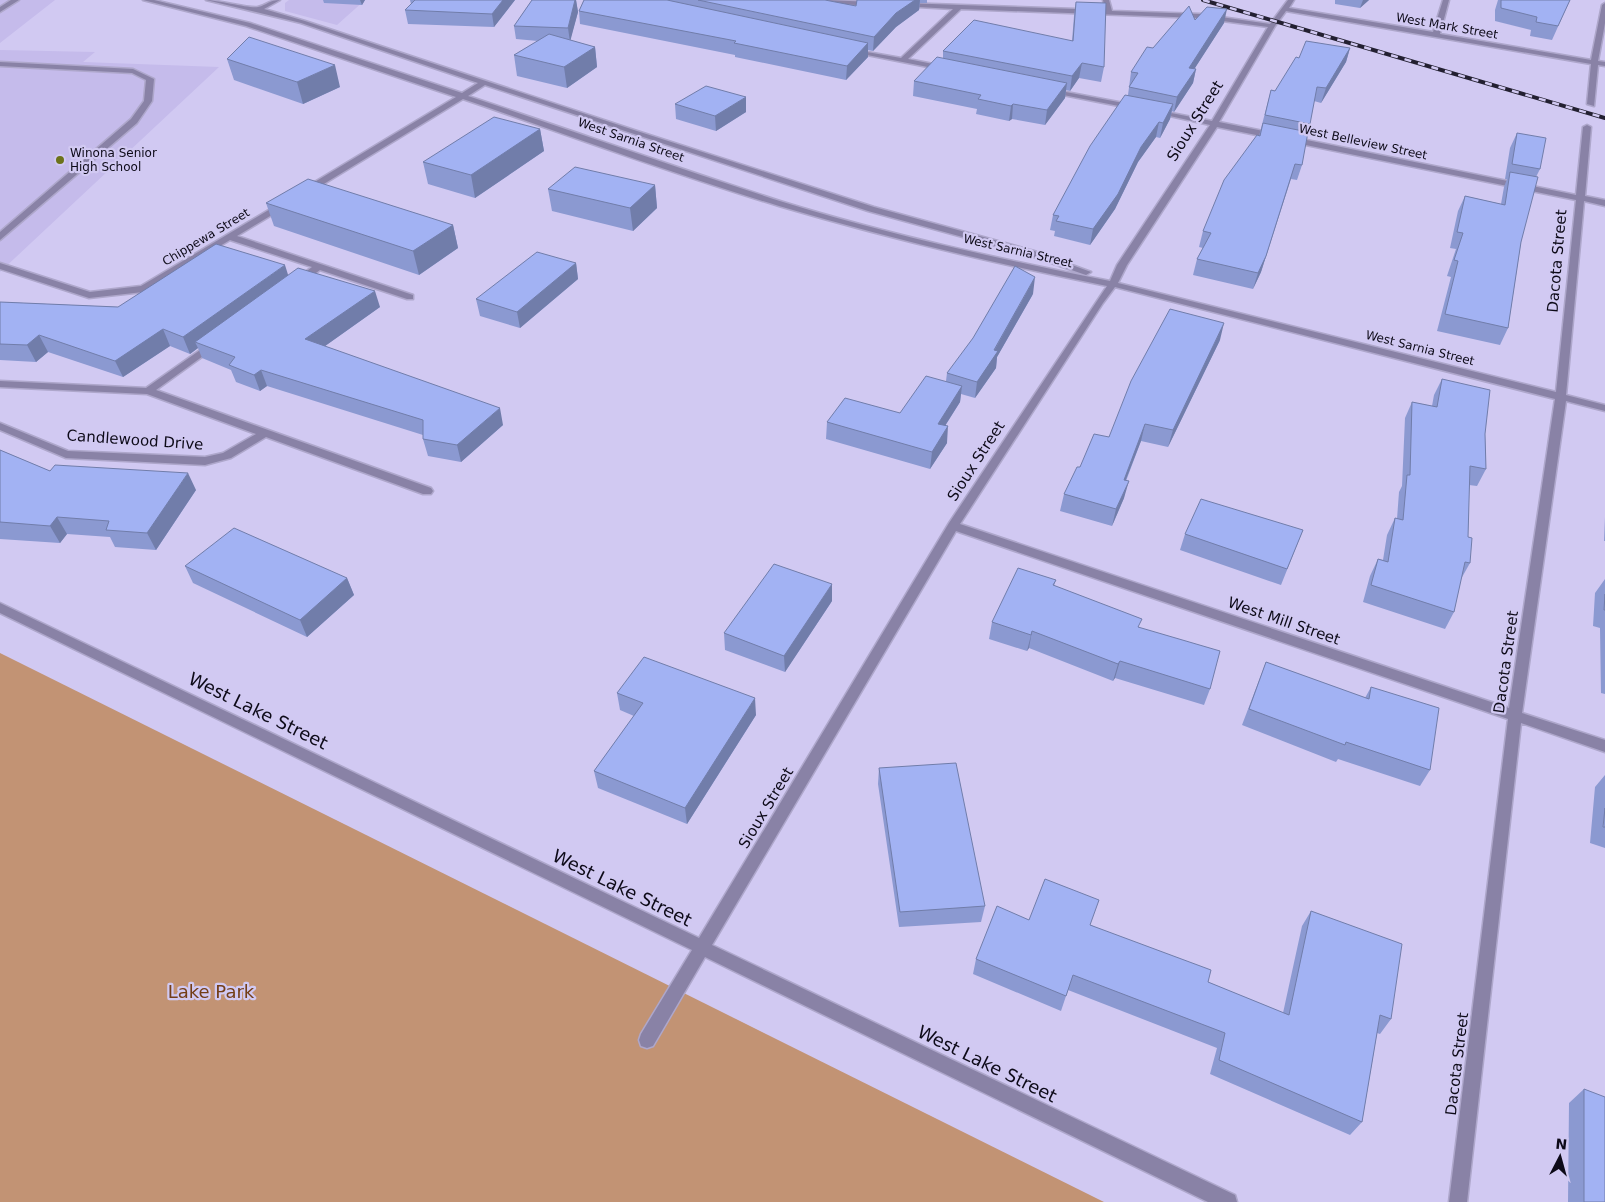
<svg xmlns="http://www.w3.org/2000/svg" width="1605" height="1202" viewBox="0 0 1605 1202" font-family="'DejaVu Sans',sans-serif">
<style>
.built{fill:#c5bbeb}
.green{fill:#c29374}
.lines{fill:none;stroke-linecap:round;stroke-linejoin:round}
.minor-casing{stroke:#aea7cb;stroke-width:3}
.minor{fill:#8982a6;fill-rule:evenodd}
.rail-casing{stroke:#232031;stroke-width:4}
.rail{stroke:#d1c9f2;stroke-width:2.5;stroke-dasharray:7;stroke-linecap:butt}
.wall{fill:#8b99d1}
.shaded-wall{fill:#717daa}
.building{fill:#a2b2f3;stroke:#717daa}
.poi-dot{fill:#6c721a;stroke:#d1c9f2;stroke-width:2}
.labels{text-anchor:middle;stroke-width:4.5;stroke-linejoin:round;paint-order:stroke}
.far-street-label{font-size:12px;fill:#0d0a18;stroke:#d1c9f2}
.far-poi-label{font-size:12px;fill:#0d0a18;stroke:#d1c9f2;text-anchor:start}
.street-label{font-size:15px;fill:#0d0a18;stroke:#d1c9f2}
.near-street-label{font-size:18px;fill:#0d0a18;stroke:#d1c9f2}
.near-park-label{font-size:18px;fill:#733e17;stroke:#d1c9f2}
</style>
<rect width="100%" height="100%" fill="#d1c9f2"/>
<path class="built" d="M0,0H55L0,43Z
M289,0H365L337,25L285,11V3Z
M0,50L95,52L83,62L219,67L0,272Z"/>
<path class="green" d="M0,653L1104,1202H0Z"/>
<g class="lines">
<defs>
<path id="minor" d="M11,0H19L0,12V7Z
M143,0H154L250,23L462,93L478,83L301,23L206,0C218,0 251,9 258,7C267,5 269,0 280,0L264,9L305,21L637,131L874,207L1034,251L1091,272L1086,275L1083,274L1028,255L868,211L485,85L468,96C573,131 678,168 783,202C890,235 1000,259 1110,281L1117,265L1210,125L1152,112L1156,110L1212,121L1268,27L1200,18L961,9L908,59L948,67V71L852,52L848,50L850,49L901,58L953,9L901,6V4L903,3L1105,10L1103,0H1109L1112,11L1200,14L1270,24L1288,0H1294L1289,8L1433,32L1443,0H1449L1440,34L1591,60L1602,5L1605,3V23L1598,61L1605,62V66L1598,65L1594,106L1587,104L1591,64L1286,11L1275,26L1219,122L1576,195L1583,127L1587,125L1591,127L1585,196L1605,200V206L1584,201L1566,395L1605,405V411L1566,401L1522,713L1605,740V752L1521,723L1467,1202H1449L1508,719L956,531L712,945L1235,1195L1237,1202H1208L705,957L653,1046L647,1048L641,1046L639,1040L641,1034L692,950L0,613V603L699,938L949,523L1107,286C997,264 887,238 779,206C673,174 568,135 463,99L309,193H303V189L456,97L246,26ZM1217,127L1576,200L1556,392L1118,283L1127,265ZM1115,287L1555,399L1509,708L960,524L1103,303Z
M825,0L873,2L876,4L873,6L823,3V1Z
M0,62L133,69L154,79L152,101L137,123L0,240V232L131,119L144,101L146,80L132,73L0,66Z
M1045,88L1134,105L1138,107L1134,109L1048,92L1044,90Z
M282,202L286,205L285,207L237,236L413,295V299H407L320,270L301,284H295V280L312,267L230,240L143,292L89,298L0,269V263L90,292L141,286Z
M213,341L217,342V346L156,390L431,488L433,491L431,494H423L266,437L231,458L205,465L66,458L0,430V423L68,451L205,457L223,453L256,434L147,394L0,387V381L146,388Z"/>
</defs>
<use href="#minor" class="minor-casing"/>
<use href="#minor" class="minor"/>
<defs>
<path id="rail" d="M1203,0L1605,118"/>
</defs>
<use href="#rail" class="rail-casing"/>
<use href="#rail" class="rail"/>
</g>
<path class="wall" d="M323,0H365L362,5L324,3Z
M410,0H515L494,27L408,24L405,10L411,4Z
M532,0H576L578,12L570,40L595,47L597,67L567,88L517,76L514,55L538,41L516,39L514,26Z
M584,0H825L856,6L857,0H927V3H920L919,10L896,27L873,51L868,50V57L846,80L735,57V55L580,24L579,11Z
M1335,0H1369L1360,8L1335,4Z
M1498,0H1570L1552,40L1530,36L1531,30L1495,21V10Z
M1076,2L1104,67L1101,82L1079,78L1070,91L1066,90L1065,98L1045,125L1012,119L1009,121L976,114L977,109L913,96L914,81L943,59V51L1072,41L1074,16Z
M1195,20L1224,23L1194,69H1196L1193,83L1174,112L1172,111L1170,119L1160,138L1156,137L1138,162L1115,209L1090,245L1054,236L1055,231L1050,230L1053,215L1128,95L1131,72L1153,48Z
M1350,48L1346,62L1321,103L1314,101L1307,131L1302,165L1297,180L1291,179L1261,272L1253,289L1193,275L1197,259L1203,248L1199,247L1203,231L1259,136L1271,90L1275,91L1299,58Z
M227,59L340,87L303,104L234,80Z
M675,104L746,112L716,131L676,119Z
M540,129L544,151L475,198L428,184L423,162Z
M1517,133L1540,169L1536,177L1521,242L1508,328L1500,345L1437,331L1451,277L1447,276L1456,249L1450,248L1458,211L1465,196L1501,204L1504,187L1507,179H1505L1510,148Z
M655,185L657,208L633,231L552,211L548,189Z
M266,203L453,225L458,248L419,275L274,226Z
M576,263L578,279L520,328L480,316L476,299Z
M288,275L380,307L325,346L503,425L461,462L428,456L423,439V435L267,386L260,391L236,382L231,370L202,358L198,348L190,354L170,346L123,377L48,352L36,362L0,360V302L118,307Z
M1033,294L997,357L996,368L975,398L961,394L960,402L945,426L947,443L930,469L826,439L827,422L900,413L946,381L947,373Z
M1220,340L1168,447L1141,441L1126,481L1124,498L1112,526L1060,511L1064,494L1080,467L1109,437Z
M1442,379L1485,434L1486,469L1477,486L1469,485L1468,537L1470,563L1461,579L1454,612L1445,629L1363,602L1370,576L1378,559L1383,560L1387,535L1395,518L1397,519L1399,492L1402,486L1405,418L1412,402L1432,406L1434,395Z
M0,450L50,471L196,490L156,550L115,547L110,537L67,534L60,543L0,539Z
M1605,517V541H1604Z
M1303,530L1281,585L1180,550L1185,534Z
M185,566L347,578L354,595L307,637L193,583Z
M1605,579V694L1601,693L1600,628L1593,626L1595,593Z
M1056,580L1054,586L1139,627L1210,689L1204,705L1115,678L1113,681L1029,648L1027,651L989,639L992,622Z
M832,601L785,672L725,650L724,633Z
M1266,662L1365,698L1371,687L1430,770L1420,786L1338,759L1336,762L1242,725Z
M617,693L756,715L687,824L598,788L594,771L634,716L620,710Z
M879,768L985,906L981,922L899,927L878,784Z
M1605,775V848L1590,843L1595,787Z
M1311,911L1391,1019L1380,1034L1377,1033L1362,1122L1350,1135L1210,1074L1217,1048L1068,990L1061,1011L973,974L976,959L1029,920L1091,925L1208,982L1283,1013L1302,926Z
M1584,1089L1605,1202H1568L1569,1103Z"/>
<path class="shaded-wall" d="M360,0H365L362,5Z
M503,0H515L494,27L492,14Z
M575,0H576L578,12L570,42L568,28Z
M915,0H920L919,10L896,27L873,51L874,37L896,13Z
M1363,0H1369L1360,8Z
M1227,9L1224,23L1186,82L1189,68Z
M868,43V57L846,80L847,66Z
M595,47L597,67L567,88L564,67Z
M1350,48L1346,62L1321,103L1326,88Z
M1082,63L1079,78L1070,91L1072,76Z
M335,65L340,87L303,104L297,82Z
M1196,69L1193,83L1174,112L1177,97Z
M1067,83L1065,98L1045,125L1047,110Z
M746,97V112L716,131L715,116Z
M1013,104L1012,119L1009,121L1011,106Z
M1173,104L1170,119L1160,138L1163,123Z
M1159,122L1156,137L1138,162L1115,209L1090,245L1093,229L1141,147Z
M540,129L544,151L475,198L471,175Z
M1295,164L1261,272L1253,289L1258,273Z
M655,185L657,208L633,231L630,208Z
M453,225L458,248L419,275L413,251Z
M576,263L578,279L520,328L517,312Z
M285,265L290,281L195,342L198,348L190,354L183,337Z
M1035,277L1033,294L997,357L996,368L975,398L977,382Z
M375,291L380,307L311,356L305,339Z
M1224,323L1220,340L1168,447L1173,430Z
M163,329L170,346L123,377L115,361Z
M39,335L48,352L36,362L27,345Z
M261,370L267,386L260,391L254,375Z
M962,386L960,402L936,440L938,424Z
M500,408L503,425L461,462L457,445Z
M1145,424L1141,441L1119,497L1124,480Z
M948,426L947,443L930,469L932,452Z
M188,473L196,490L156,550L147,533Z
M1129,481L1124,498L1112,526L1116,509Z
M57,517L67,534L60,543L50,526Z
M347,578L354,595L307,637L300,620Z
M832,584V601L785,672L784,656Z
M1032,631L1029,648L1027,651Z
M1120,661L1115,678L1113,681L1118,664Z
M755,698L756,715L687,824L685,808Z"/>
<path class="building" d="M415,0H503L492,14L405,10Z
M532,0H575L568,28L514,26Z
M584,0H667L868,43L847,66L734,43L736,41L579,11Z
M698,0H825L856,6L857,0H915L896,13L874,37Z
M1501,0H1570L1558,26L1536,22L1537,17L1501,8Z
M1076,2L1106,3L1104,67L1082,63L1072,76L943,51L974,20L1073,41Z
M1189,6L1195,20L1207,7L1227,9L1189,68L1196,69L1177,97L1129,87L1138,73L1131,72L1147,47L1153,48Z
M549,34L595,47L564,67L514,55Z
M249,37L335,65L297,82L227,59Z
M1306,41L1350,48L1326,88L1317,87L1310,124L1265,115L1271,90L1275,91L1296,57L1299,58Z
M937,57L1067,83L1047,110L1013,104L1011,106L978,99L981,95L914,81Z
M706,86L746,97L715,116L675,104Z
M1125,95L1173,104L1163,123L1159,122L1141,147L1118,194L1093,229L1056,221L1059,216L1053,215L1090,146Z
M494,117L540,129L471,175L423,162Z
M1263,123L1308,132L1302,165L1295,164L1266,256L1258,273L1197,259L1211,233L1203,231L1224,180L1257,135L1260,136Z
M1517,133L1546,138L1540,169L1512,164Z
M575,167L655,185L630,208L548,189Z
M1510,172L1538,177L1521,242L1508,328L1445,314L1458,261L1454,260L1463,233L1457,232L1465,196L1505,205Z
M308,179L453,225L413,251L266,203Z
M216,244L285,265L183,337L163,329L115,361L39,335L27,345L0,344V302L118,307Z
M537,252L576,263L517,312L476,299Z
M1015,266L1035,277L994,350L998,351L977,382L947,373L973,338Z
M298,268L375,291L305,339L500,408L457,445L423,439V420L261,370L254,375L229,365L235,357L195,342Z
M1170,309L1224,323L1173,430L1145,424L1124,480L1129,481L1116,509L1064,494L1077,467H1080L1094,434L1109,437L1131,381Z
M926,376L962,386L938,424L948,426L932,452L827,422L845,398L900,413Z
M1442,379L1490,390L1485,434L1486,469L1470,466L1468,537L1472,538L1470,563L1465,562L1454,612L1371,585L1378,559L1388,562L1395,518L1403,520L1407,475H1410L1412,402L1437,407Z
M0,450L50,471L55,465L188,473L147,533L106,530L109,521L57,517L50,526L0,522Z
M1201,499L1303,530L1287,569L1185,534Z
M234,528L347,578L300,620L185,566Z
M774,564L832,584L784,656L724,633Z
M1018,568L1056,580L1053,585L1142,619L1138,627L1220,651L1210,689L1120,661L1118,664L1032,631L1031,635L992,622Z
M1605,594V610H1604Z
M644,657L755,698L685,808L594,771L643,703L617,693Z
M1266,662L1369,699L1371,687L1439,708L1430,770L1346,742L1345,745L1249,709Z
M956,763L985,906L900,912L879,768Z
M1605,808V827H1603Z
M1045,879L1099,900L1090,925L1211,970L1208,982L1289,1015L1311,911L1402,944L1391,1019L1380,1015L1362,1122L1219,1060L1225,1033L1073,975L1066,996L976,959L997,906L1029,920Z
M1584,1089L1605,1097V1202H1584Z"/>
<circle class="poi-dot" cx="60" cy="160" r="5"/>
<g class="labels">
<g class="far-street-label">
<text transform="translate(1447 26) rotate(10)" y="4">West Mark Street</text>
<text transform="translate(631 140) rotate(19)" y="4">West Sarnia Street</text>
<text transform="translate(1363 142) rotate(12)" y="4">West Belleview Street</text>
<text transform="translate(206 237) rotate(-31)" y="4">Chippewa Street</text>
<text transform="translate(1018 251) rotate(13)" y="4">West Sarnia Street</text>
<text transform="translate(1420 348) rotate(14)" y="4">West Sarnia Street</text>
</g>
<g class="far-poi-label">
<text x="70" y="157">Winona Senior<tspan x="70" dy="14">High School</tspan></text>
</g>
<g class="street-label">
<text transform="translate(1195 121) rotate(-58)" y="5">Sioux Street</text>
<text transform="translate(1557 261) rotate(-85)" y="5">Dacota Street</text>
<text transform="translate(135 440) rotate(4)" y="5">Candlewood Drive</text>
<text transform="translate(976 461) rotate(-57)" y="5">Sioux Street</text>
<text transform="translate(1284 621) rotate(19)" y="5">West Mill Street</text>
<text transform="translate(1506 662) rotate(-82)" y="5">Dacota Street</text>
<text transform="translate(766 808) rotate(-59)" y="5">Sioux Street</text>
<text transform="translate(1457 1064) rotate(-83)" y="5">Dacota Street</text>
</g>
<g class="near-street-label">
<text transform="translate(258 711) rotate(26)" y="6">West Lake Street</text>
<text transform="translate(622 888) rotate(26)" y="6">West Lake Street</text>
<text transform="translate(987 1064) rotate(26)" y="6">West Lake Street</text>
</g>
<g class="near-park-label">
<text x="211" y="998">Lake Park</text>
</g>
</g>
<g transform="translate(1560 1157) rotate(6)" stroke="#d1c9f2" stroke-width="4" paint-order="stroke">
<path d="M0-4L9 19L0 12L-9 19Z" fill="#0d0a18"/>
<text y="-8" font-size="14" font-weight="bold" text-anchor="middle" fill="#0d0a18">N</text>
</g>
</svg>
